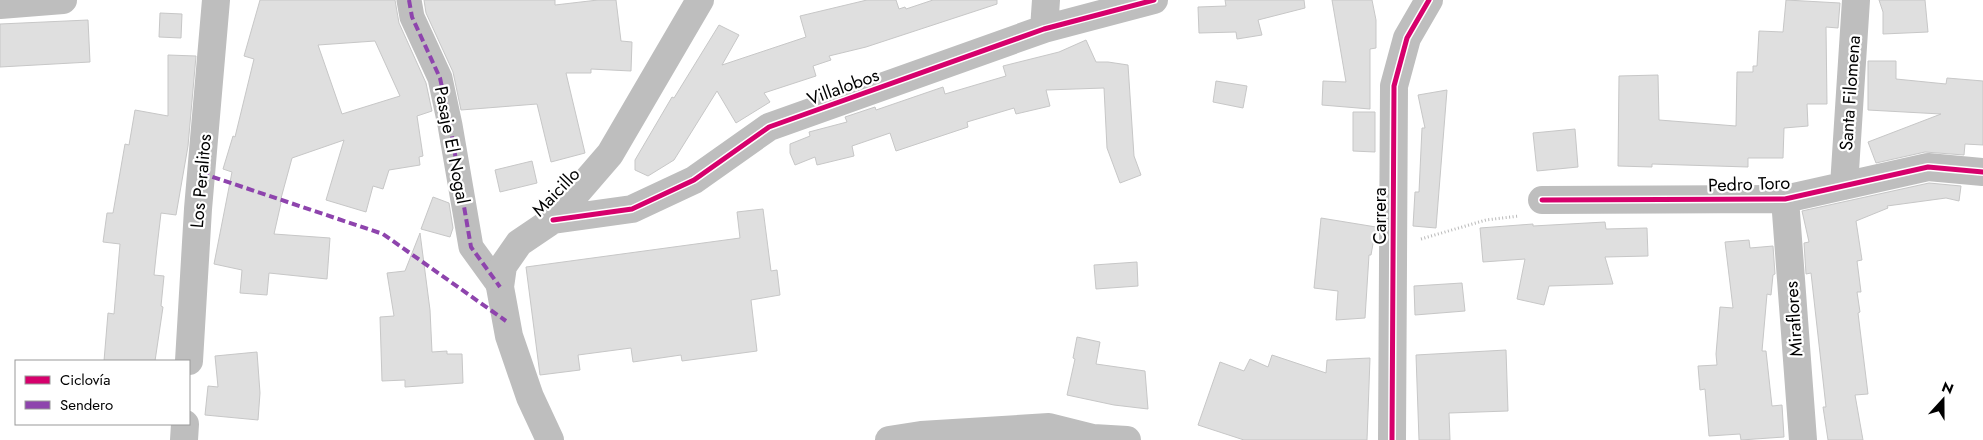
<svg xmlns="http://www.w3.org/2000/svg" width="1983" height="440" viewBox="0 0 1983 440" font-family="Jost,sans-serif">
<style>
.building{fill:#dfdfdf;stroke:#c7c7c7;fill-rule:evenodd}
.lines{fill:none;stroke-linecap:round;stroke-linejoin:round}
.path{stroke:#b9b9b9;stroke-width:3;stroke-dasharray:1 2.5;stroke-linecap:butt}
.pedestrian{stroke:#bebebe;stroke-width:25}
.minor{stroke:#bebebe;stroke-width:28}
.quiet{stroke:#8e44ad;stroke-width:4;stroke-dasharray:8 4;stroke-linecap:butt}
.cycleway-casing{stroke:#fff;stroke-width:8}
.cycleway{stroke:#d6006c;stroke-width:5}
.labels{text-anchor:middle;stroke-width:4.5;stroke-linejoin:round;paint-order:stroke}
.street-label{font-size:18px;fill:#000;stroke:#fff}
</style>
<rect width="100%" height="100%" fill="#fff"/>
<path class="building" d="M260,0H395L399,23L426,83L432,111L417,116L423,156L419,157L420,165L389,170L383,189L373,186L366,212L326,200L344,140L292,158L280,202L281,203L274,234L330,238L327,279L269,273L267,295L240,293L242,270L214,264L232,172L223,169L233,136L235,137L254,59L244,56ZM375,41L400,96L342,114L318,45Z
M424,0H555V5L598,0H616L621,41L632,42L631,71L591,69V73H566L585,153L551,162L537,104L461,110L453,72L426,13Z
M867,0H896L899,9L905,7L906,9L933,0H997V4L866,47L829,56L831,60L813,66L816,76L764,93L770,102L736,123L717,91L674,160L648,176L635,170V160L672,97L674,98L719,25L739,35L722,65L806,37L800,16Z
M1225,0H1304L1305,8L1258,20L1262,35L1237,39L1236,32L1199,33L1198,7L1226,6Z
M1332,0H1372L1376,20V48L1370,49V109L1322,105L1323,81L1346,82Z
M1786,0L1840,3L1838,28L1826,27L1827,104H1807L1808,126L1784,128L1783,158H1748V167L1652,164V167L1618,166L1619,76L1658,75L1659,120L1736,126L1737,72H1753V66H1757L1759,31L1783,32Z
M1879,0H1925L1928,32L1883,34V12Z
M160,13L182,14L181,38L159,37Z
M88,20L90,62L0,67V24Z
M1086,40L1096,62H1108L1128,65L1134,156L1141,175L1120,183L1107,148L1104,88L1046,90L1050,106L1016,114L1014,108L967,122L968,127L896,151L890,133L852,146L854,156L817,165L815,157L795,165L790,153V144L810,136L809,132L847,122L845,117L875,107L876,110L943,87L945,94L1006,76L1003,66L1059,52Z
M168,55L196,56L188,146L176,215L161,213L157,247L154,275L164,276L161,306L163,307L155,361H104L108,313L114,314L120,244L103,242L107,213H113L125,144L129,145L135,110L168,116Z
M1868,61H1896V79L1946,84L1947,78L1983,81V145L1965,144L1964,155L1925,152L1876,163L1868,142L1941,114L1868,110Z
M1216,81L1247,86L1243,108L1213,102Z
M1447,90L1436,228L1413,226L1415,192H1419L1422,128H1425L1418,95Z
M1353,112H1375V152L1353,151Z
M1575,129L1578,167L1537,171L1533,133Z
M532,161L537,183L500,192L495,170Z
M1929,183L1961,186L1959,201L1946,198L1887,206L1888,208L1856,221L1862,260L1857,261L1861,292H1857L1860,312L1858,313L1868,394L1855,395L1863,440H1828L1823,407H1826L1811,273L1806,274L1804,243L1809,242L1802,211Z
M433,197L449,203L453,228L450,237L421,229Z
M763,209L771,271L777,270L780,295L751,300L757,351L682,361L681,355L633,362L631,348L578,355L580,370L540,375L526,267L740,238L737,212Z
M1321,218L1376,227L1371,255H1369L1365,318L1336,320L1338,291L1314,288Z
M1605,222L1606,229L1647,228L1648,256L1605,257L1613,284L1549,286L1544,305L1517,299L1525,259L1483,262L1480,228L1533,224V226Z
M420,233L430,310L432,352L447,351V354H462L463,383L405,387V380L382,381L380,317L394,316L387,273L405,271Z
M1749,240L1750,248L1773,246L1775,274L1773,275L1771,295L1767,294L1762,351H1766L1772,406L1782,405L1784,437L1741,440L1740,434L1709,436L1705,389L1700,390L1698,366L1717,365L1716,354L1720,307L1733,308L1725,242Z
M1137,262L1138,286L1096,289L1094,265Z
M1462,283L1465,311L1415,315L1414,286Z
M1077,337L1100,342L1096,364L1145,371L1148,409L1114,405L1067,395L1075,359L1073,358Z
M1506,350L1508,411L1449,413L1450,440H1419L1416,355Z
M257,352L260,393L258,420L205,415L208,386L218,387L215,356Z
M1272,355L1326,373L1327,360L1370,358L1367,440H1244L1198,425L1220,362L1244,371L1250,359L1268,367Z"/>
<g class="lines">
<path class="path" d="M1421,239L1486,220L1519,216"/>
<path class="pedestrian" d="M409,0L412,17L440,78L450,125L471,247L500,287"/>
<path class="minor" d="M0,5L63,0
M1044,29L1046,0
M1844,186L1856,0
M1785,199L1803,440
M1542,200L1785,199L1928,167L1983,172
M553,220L632,209L694,180L769,127L1044,29L1154,0
M189,361L198,209L216,0
M184,440L185,424
M550,440L530,397L509,336L500,287L503,266L519,243L553,220L610,154L700,0
M889,440L921,435L1049,427L1093,438L1127,440
M1392,440L1394,86L1407,38L1429,0"/>
<path class="quiet" d="M409,0L412,17L440,78L450,125L471,247L500,287
M201,173L383,234L506,321"/>
<defs>
<path id="cycleway" d="M1542,200L1785,199L1928,167L1983,172
M553,220L632,209L694,180L769,127L1044,29L1154,0
M1392,440L1394,86L1407,38L1429,0"/>
</defs>
<use href="#cycleway" class="cycleway-casing"/>
<use href="#cycleway" class="cycleway"/>
</g>
<g class="labels">
<g class="street-label">
<text transform="translate(843 87) rotate(-20)" y="6">Villalobos</text>
<text transform="translate(1850 93) rotate(-86)" y="6">Santa Filomena</text>
<text transform="translate(452 145) rotate(79)" y="6">Pasaje El Nogal</text>
<text transform="translate(201 181) rotate(-85)" y="6">Los Peralitos</text>
<text transform="translate(1749 184) rotate(-2)" y="6">Pedro Toro</text>
<text transform="translate(556 192) rotate(-46)" y="6">Maicillo</text>
<text transform="translate(1380 216) rotate(-90)" y="6">Carrera</text>
<text transform="translate(1794 319) rotate(-94)" y="6">Miraflores</text>
</g>
</g>
<rect x="15" y="360" width="175" height="65" fill="#ffffff" stroke="#999999"/>
<rect x="25" y="376" width="25" height="8" fill="#d6006c" stroke="#999999"/>
<text x="60" y="385" font-size="15" fill="#000000">Ciclovía</text>
<rect x="25" y="401" width="25" height="8" fill="#8e44ad" stroke="#999999"/>
<text x="60" y="410" font-size="15" fill="#000000">Sendero</text>
<g transform="translate(1943 400) rotate(21)" stroke="#ffffff" stroke-width="4" paint-order="stroke">
<path d="M0-4L9 19L0 12L-9 19Z" fill="#000000"/>
<text y="-8" font-size="14" font-weight="bold" text-anchor="middle" fill="#000000">N</text>
</g>
</svg>
